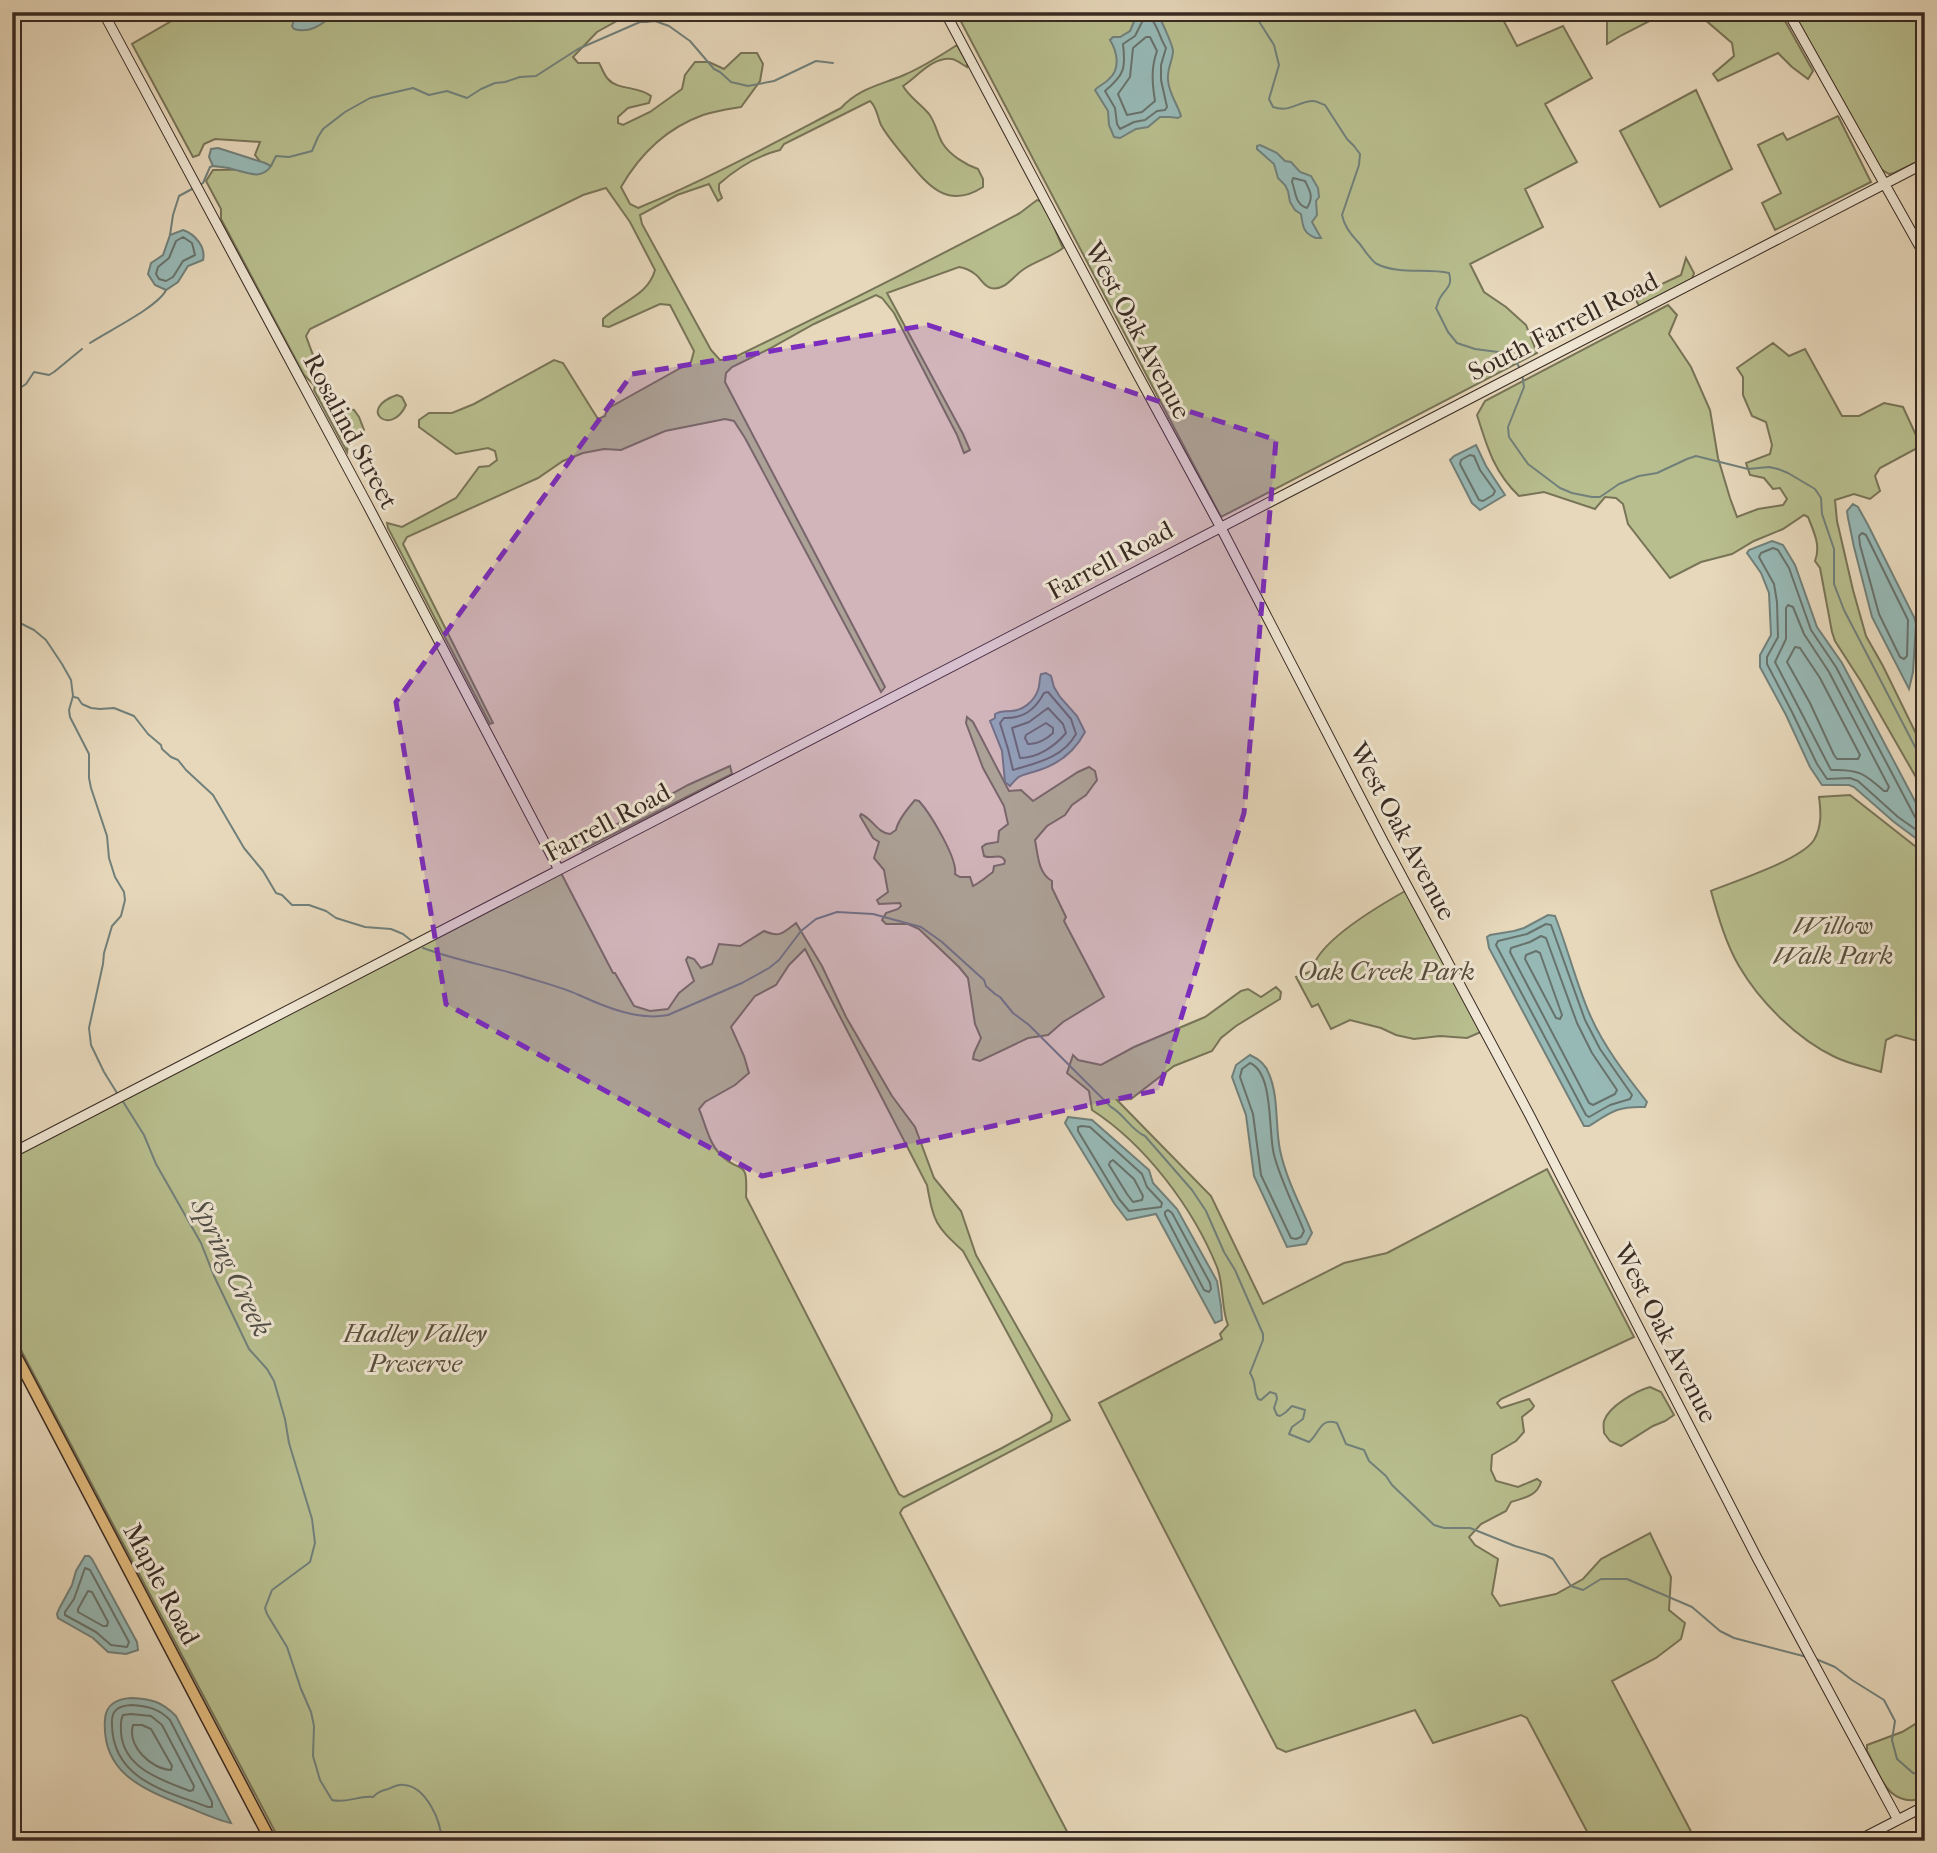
<svg xmlns="http://www.w3.org/2000/svg" width="1937" height="1853" viewBox="0 0 1937 1853" font-family="'IM FELL French Canon',serif">
<style>
.green{fill:#b8be8e;stroke:#787458;stroke-width:2;fill-rule:evenodd}
.water{fill:#97b9b6;stroke:#71807b;stroke-width:2}
.lines{fill:none;stroke-linecap:round;stroke-linejoin:round}
.shore{stroke:#68726c;stroke-width:2}
.stream{stroke:#71807b;stroke-width:2}
.secondary-casing{stroke:#382a22;stroke-width:11}
.primary-casing{stroke:#382a22;stroke-width:13}
.secondary{stroke:#efe6d3;stroke-width:9}
.primary{stroke:#e4bc7e;stroke-width:10}
.marked{fill:#7b2cbf;fill-opacity:0.2;stroke:#7b2cbf;stroke-width:5;stroke-dasharray:14 9;stroke-linejoin:round}
.labels{text-anchor:middle;stroke-width:6;stroke-linejoin:round;paint-order:stroke}
.street-label{font-size:26px;fill:#382a22;stroke:#efe6d3}
.park-label{font-size:26px;font-style:italic;fill:#584f3d;stroke:#efe6d3}
.water-label{font-size:28px;font-style:italic;fill:#504e47;stroke:#efe6d3}
</style>
<rect width="100%" height="100%" fill="#e7d8bb"/>
<filter id="stains"><feTurbulence type="fractalNoise" baseFrequency=".00286" numOctaves="4"/><feColorMatrix values="0 0 0 0 .2 0 0 0 0 .09 0 0 0 0 .02 0 0 0 .5 -.17"/></filter>
<radialGradient id="worn" r=".72"><stop offset=".6" stop-color="#630" stop-opacity="0"/><stop offset="1" stop-color="#630" stop-opacity=".3"/></radialGradient>
<path class="green" d="M187,12H633L597,32L573,57L578,63H599C602,68 604,75 608,79C617,90 639,86 651,96L649,103L628,108L618,117V123L623,125L650,112L682,89L685,75L695,62H709L724,69L741,53H757L763,64L760,81L741,107C729,109 715,111 703,115C667,128 640,154 621,187L630,204L638,208C708,179 774,143 841,108C859,88 881,85 904,75C923,67 940,56 957,45L967,63V67C963,65 957,60 952,59C933,56 917,77 903,86C910,98 920,103 929,114C936,123 937,135 943,144C950,155 966,165 978,169L983,179V187C946,211 926,183 904,156C896,146 887,136 881,125C877,116 877,107 870,101L784,144L780,150C756,156 737,168 719,184V190L722,198L718,201L709,184L677,195L640,215L642,224L711,350L720,360L731,359C828,312 924,264 1020,213L1037,200L1043,202L1063,248C1051,257 1036,261 1024,269C1013,276 1005,291 991,288C983,286 981,278 975,274C970,270 965,268 959,267L887,293L963,434L970,450L964,453L957,435L894,313L882,298L876,295L814,324L769,349L732,367L726,373L725,382L885,687L881,692L745,438L734,421L725,419L665,431L621,450L604,449L583,453L563,461L538,478L407,537L403,544L493,723L490,724L388,528L387,523L402,527L456,498L479,467L489,466L497,460L495,451L488,448L456,454L419,427V420L429,413H452L474,404L554,360L563,363L598,419L605,416L607,409L614,405L691,362L694,351L670,305L660,304L609,327L603,326V319C620,302 648,296 655,270L630,222L606,188L583,195L310,329L306,336L317,366L318,378L336,407L354,410L359,417L364,430L348,443L347,452L314,390L315,386L304,375L221,219V209L206,181L213,170L266,169L255,155L260,142L215,139L204,144L199,155L193,157L132,44Z
M956,12H1499L1517,46L1563,26L1592,78L1545,104L1577,162L1525,189L1543,227L1470,264L1484,292L1506,307L1526,325L1537,353L1221,517Z
M1607,12H1667L1622,35L1607,44Z
M1700,12H1780L1813,71L1808,79L1792,67L1778,53L1718,81L1713,74L1734,56L1732,43L1703,18Z
M1792,12H1925V158L1894,173L1889,174L1879,168Z
M1696,90L1732,169L1660,207L1620,131Z
M1838,116L1871,182L1775,230L1762,203L1781,193L1758,145L1783,133L1787,140Z
M1686,258L1694,273L1692,279L1639,306L1636,300L1651,289L1681,275Z
M1668,305L1677,315L1669,334L1691,367L1710,410L1718,458L1730,498L1737,517L1758,509L1783,505L1787,499L1780,488L1773,489L1764,478L1750,475L1746,463L1770,454L1772,445L1766,422L1752,416L1743,395V377L1737,368L1773,343L1789,356L1805,349L1842,416H1859L1884,403L1903,407L1921,446L1880,468L1875,476L1880,491L1870,499L1854,494L1835,500L1837,521L1853,590L1866,636L1883,666L1925,752V793L1862,683L1835,641L1832,632L1820,568L1815,561C1821,546 1814,532 1808,517L1804,515L1783,529L1754,541L1732,554L1701,562L1670,578L1628,524L1623,504L1616,498L1605,497L1595,509L1544,492L1519,496C1494,472 1487,447 1477,415L1485,401Z
M397,395L402,397L406,405C391,438 356,409 397,395Z
M967,717L973,722L1009,791L1021,790L1033,801L1078,772L1089,767L1095,771L1097,780L1086,795L1072,805L1065,815L1047,826L1035,840C1038,855 1038,873 1052,881V888L1066,917L1064,921L1104,997L1063,1022L1048,1035L1028,1038L980,1061L973,1059L974,1053L981,1038L975,1024L968,978L959,967L919,929L908,924H886L882,920L886,913L898,909L901,906L900,903L879,904L877,900L888,892L884,870L874,858L879,842L873,838L860,816L861,814C872,818 877,833 890,834L896,830C898,820 908,808 915,800L919,801C930,813 958,859 955,874L960,877H970L973,886C981,882 986,877 993,872L994,866L1004,864L1005,861C1001,852 992,860 984,856L982,847L986,844L998,842L999,831L1008,824L1004,806L983,768L966,723Z
M730,766L732,774L582,850L576,847L688,785Z
M1850,795L1925,854V1043L1896,1035L1886,1040L1881,1072C1866,1067 1849,1064 1835,1057C1797,1039 1760,1002 1739,966C1726,944 1718,916 1711,891C1735,881 1801,860 1814,840C1822,826 1821,812 1819,797Z
M561,873L613,973H615L634,1006L650,1011L668,1009L679,993L694,981L686,960L688,957L694,959L701,968L712,964L719,944L740,946L764,931C780,938 783,933 796,923L822,966L846,1017L892,1096L915,1127L934,1178L961,1211L976,1255L1070,1420L903,1508L900,1513L1072,1841H280L12,1333V1156ZM805,949L927,1185C934,1223 935,1225 963,1251L1052,1415L1051,1421L1002,1448L904,1497L899,1494L746,1197C748,1156 741,1176 720,1154C709,1143 705,1123 699,1109L705,1102L735,1085L749,1073L744,1056L731,1027L755,996L776,985L789,965Z
M1407,890L1481,1032L1467,1038L1440,1036L1414,1039L1396,1035L1381,1028L1350,1020L1331,1029L1318,1004L1312,1007L1296,977L1312,971C1316,942 1382,904 1407,890Z
M1276,987L1281,992L1280,999L1236,1026L1221,1038L1212,1051L1174,1066L1131,1099L1117,1100L1211,1196L1263,1304L1344,1263L1387,1253L1547,1169L1634,1337L1501,1399L1497,1403L1501,1408L1529,1399L1534,1406L1532,1409L1522,1417L1524,1432L1516,1441L1492,1455L1491,1470L1496,1481L1518,1487L1537,1479L1541,1482C1537,1496 1524,1498 1511,1502L1506,1511L1481,1524L1469,1537L1475,1545L1498,1559L1492,1594L1500,1606L1556,1594L1583,1579L1601,1559L1650,1533L1671,1577L1669,1610L1685,1623L1681,1639L1656,1658L1612,1681L1696,1841H1592L1527,1718L1521,1715L1433,1743L1415,1710L1286,1752L1277,1748L1099,1403L1222,1339L1220,1334L1228,1325C1221,1308 1224,1285 1217,1267C1193,1208 1146,1145 1092,1110L1089,1091L1067,1073L1073,1055L1078,1060L1101,1065L1134,1047L1205,1017L1241,991L1248,989L1261,997Z
M1650,1387L1661,1392L1674,1415L1665,1421L1653,1426L1621,1446L1610,1441L1604,1433C1604,1429 1603,1425 1604,1421C1609,1406 1636,1391 1650,1387Z
M1925,1718V1798C1888,1809 1881,1777 1867,1751V1745L1902,1732Z"/>
<path class="water" d="M297,12H327V20C317,28 306,33 294,29L292,26Z
M1142,12H1157C1160,18 1174,47 1173,52C1172,62 1167,69 1168,80C1169,94 1177,103 1181,116L1178,118L1170,117H1160L1148,127L1136,129L1120,138L1114,137L1109,125L1108,111L1095,90C1099,85 1105,84 1109,79C1121,69 1117,51 1110,40L1113,37H1120L1130,31L1136,17Z
M1260,145L1277,153L1285,161L1291,162L1300,172L1311,176L1318,188L1319,197L1316,201L1317,215L1312,222L1321,238H1316C1303,233 1303,227 1301,214L1295,210L1290,202L1288,191L1285,185L1278,178L1274,164L1257,149V146Z
M218,148L265,163L271,166C261,181 246,172 232,169C226,167 219,167 213,166L209,157L211,149Z
M183,230C195,234 206,247 203,260L188,266L178,282L166,290L155,285L148,274L151,263L163,255L170,235Z
M1476,445L1486,466L1505,495L1480,510L1472,503L1450,460L1454,456Z
M1853,504L1858,507L1868,525L1914,617L1916,624L1913,672L1909,689L1872,617L1854,547L1848,518L1847,511Z
M1772,541L1783,545L1795,565L1817,627L1842,663L1925,820V845L1894,822L1854,787L1849,785H1822L1810,767L1786,715L1760,667V655L1771,635L1769,593L1761,573L1747,553L1749,550Z
M1046,673L1051,676L1054,687L1060,697L1077,716L1085,732C1074,753 1056,766 1033,772C1020,776 1020,774 1010,786L1005,782L1002,751L990,721L995,718V714C1002,710 1004,712 1011,711C1023,711 1034,701 1038,690C1040,685 1039,680 1041,674Z
M1548,915L1555,916C1568,949 1576,983 1590,1015C1604,1047 1626,1075 1647,1102L1645,1107C1617,1106 1611,1112 1589,1126H1584L1489,948L1487,937L1490,935L1514,931L1524,928Z
M1250,1055C1259,1059 1266,1065 1269,1074C1279,1097 1275,1126 1280,1150C1286,1179 1301,1206 1312,1233L1306,1244L1287,1247L1254,1176L1246,1115L1232,1077L1236,1065Z
M1068,1117L1092,1120L1149,1170L1153,1183L1177,1209L1217,1281L1221,1306L1222,1320L1215,1323L1156,1214L1127,1220L1114,1203L1065,1123Z
M85,1556H89L92,1559L137,1642L138,1650L126,1654L108,1652L93,1638L58,1618L57,1614L59,1609L72,1585L76,1571Z
M131,1698C151,1699 161,1701 176,1716L231,1823C216,1820 200,1812 185,1806C143,1789 101,1773 105,1719C106,1703 118,1699 131,1698Z"/>
<g class="lines">
<path class="shore" d="M1149,16C1158,25 1159,37 1166,48L1161,65V80L1167,107L1165,110L1157,111L1145,120L1134,122L1120,129L1117,124L1115,108L1105,91C1124,75 1126,69 1123,44L1135,36L1142,22Z
M1146,37H1150L1157,51C1151,68 1152,82 1155,101L1142,112L1127,115L1118,94L1130,77L1133,48Z
M1293,178L1305,181C1310,191 1314,197 1307,208C1295,205 1296,192 1292,182Z
M183,237L192,243L195,255L183,261L173,277L166,281L159,279L156,274L158,267L169,258L176,241Z
M1470,455L1474,456L1480,470L1495,491L1493,495L1483,501L1479,500L1460,464L1461,460Z
M1862,533L1866,535L1908,620L1907,656L1904,659L1900,657L1879,614L1860,545L1859,536Z
M1788,605L1793,607L1804,634L1829,672L1889,787L1887,791H1884C1864,773 1858,769 1831,770L1775,662L1786,639V608Z
M1795,647L1800,648L1820,678L1860,755L1858,759H1837L1834,755L1810,703L1787,662Z
M1048,692L1071,719L1076,734C1063,758 1036,763 1013,770L1008,749L1000,723L1004,718C1023,719 1035,710 1044,693Z
M1048,708L1063,724L1066,733C1055,746 1038,758 1020,758L1012,728L1029,722Z
M1046,723L1053,728V733C1047,739 1036,745 1028,744L1025,738L1026,735Z
M1925,821L1919,820L1915,817L1836,667L1811,630L1789,568L1778,550L1773,548L1761,553L1759,557L1774,584L1777,602L1778,637L1767,657V664L1792,712L1817,764L1827,779L1850,778L1858,781L1898,817L1925,836
M1546,924L1551,925L1585,1020L1600,1049L1632,1095L1630,1099L1610,1105L1589,1117L1586,1115L1496,945L1498,941L1527,934Z
M1541,936L1546,938L1577,1023L1592,1053L1617,1090L1615,1094L1593,1105L1589,1103L1510,952L1511,948L1530,942Z
M1536,951L1540,953L1562,1015L1560,1019L1556,1018L1525,959L1526,955Z
M1250,1063C1274,1073 1268,1132 1274,1155C1281,1181 1294,1206 1304,1231L1301,1237L1296,1239L1291,1238L1261,1175L1253,1114L1240,1077L1242,1069Z
M1082,1126L1090,1127L1142,1174L1147,1187L1162,1203L1161,1207L1129,1211L1119,1199L1078,1131V1127Z
M1113,1160L1134,1179L1143,1196L1142,1200L1133,1202L1127,1194L1109,1165L1110,1162Z
M1168,1210L1172,1213L1210,1283L1211,1289L1209,1292L1204,1290L1165,1215V1212Z
M85,1568L90,1570L129,1642L127,1647L111,1645L96,1632L65,1615V1612L74,1599Z
M88,1591L92,1592L108,1622L107,1626H103L78,1612V1609Z
M131,1705C147,1706 158,1708 170,1720L212,1802V1807H208C166,1791 113,1780 112,1725C111,1711 117,1706 131,1705Z
M131,1714L151,1716L162,1725L194,1786L193,1790L190,1791C161,1780 123,1768 121,1732C121,1725 120,1721 123,1715Z
M133,1725H142L151,1729L172,1766L171,1770C151,1769 127,1746 133,1725Z"/>
<path class="stream" d="M1253,12L1274,45L1279,65L1269,99L1273,107C1291,113 1298,101 1313,101C1317,101 1321,104 1325,105L1347,139L1354,146L1360,154L1359,165L1342,215C1344,226 1351,235 1359,243C1364,249 1371,261 1377,264C1399,275 1426,268 1449,273C1453,286 1446,288 1440,298C1438,301 1438,305 1436,308L1448,332L1457,343L1475,349L1498,352L1514,357L1520,369
M271,166L276,156L289,157L312,151L318,137L323,129L345,112L370,98L413,88L429,95L447,91L467,98L481,89L495,83L505,82L520,77L536,76L578,49L640,22H646L655,21L669,26L690,41L714,69L720,72L731,82L748,86L774,81L816,61L833,63
M200,185L203,183L210,167L213,166
M170,235L173,215L179,196L192,189
M90,343C108,331 158,307 166,290
M1522,374L1524,387L1508,427L1509,437L1528,464L1560,488L1572,493L1592,497H1600L1619,484L1639,476L1657,473L1687,459L1696,456L1748,469L1769,467L1778,469L1788,473L1815,489L1821,498L1822,514L1834,549V584L1844,610L1925,766
M12,384L20,388L26,384L34,372L49,375L54,372L82,349
M12,619L34,630L46,640L62,664L71,680L73,696L69,710L70,717L89,754V778L91,788L107,836L109,858L115,877L124,892L125,900L121,916L112,926L104,953L103,964L89,1028L91,1045L104,1072L117,1093
M74,697L78,698L82,704L91,708L100,709L114,708L134,716L148,734L161,745L162,749L171,757L178,760L186,770L213,795L244,848L263,871L276,893L282,895L292,905H309L326,911L336,918L365,927L391,929L403,934L413,942
M423,948C455,960 489,966 522,976C541,982 561,987 579,995C605,1007 639,1021 668,1015L742,983L769,968L779,960L801,931L816,919L837,912L873,914L921,927L942,942L984,980L986,986L995,994L1000,997L1013,1013L1029,1025L1111,1107C1124,1114 1131,1130 1145,1136L1192,1190L1206,1211L1224,1252L1235,1270L1263,1334V1340L1250,1373C1258,1386 1252,1388 1258,1399L1261,1400L1270,1392L1276,1394L1277,1399L1274,1408L1277,1415L1280,1416L1286,1412L1292,1406L1305,1410L1303,1419L1292,1427L1289,1434L1309,1442C1320,1433 1320,1417 1337,1423L1346,1444L1364,1450L1369,1461L1386,1476L1392,1485L1434,1525L1444,1528H1470L1515,1546L1545,1555L1553,1559L1571,1586L1583,1590L1601,1579H1627L1692,1607L1720,1631L1734,1638L1807,1657
M122,1100L144,1135L156,1164L201,1243L214,1276L249,1349L267,1369L274,1381L285,1419L289,1443L312,1519L315,1543L310,1562L272,1590L265,1608L267,1614L287,1647L301,1689L311,1712L314,1726L313,1756L320,1780L332,1800C346,1804 359,1795 373,1797C378,1792 381,1791 388,1789C393,1787 398,1784 404,1785C425,1786 443,1822 441,1841
M1816,1659L1835,1667L1852,1680L1884,1700L1895,1721L1892,1740L1897,1759L1913,1773L1925,1775"/>
<defs>
<path id="secondary" d="M103,12L366,502L559,870
M945,12L1133,366L1220,526L1383,841L1529,1114L1757,1558L1898,1820
M1788,12L1925,256
M12,1153L1925,163
M1857,1841L1925,1806"/>
<path id="primary" d="M12,1348L271,1841"/>
</defs>
<use href="#secondary" class="secondary-casing"/>
<use href="#primary" class="primary-casing"/>
<use href="#secondary" class="secondary"/>
<use href="#primary" class="primary"/>
</g>
<path class="marked" d="M928,325L1276,440L1244,813L1159,1090L762,1176L446,1004L396,702L632,374Z"/>
<g class="labels">
<g class="street-label">
<text transform="translate(1563 326) rotate(-27)" y="9">South Farrell Road</text>
<text transform="translate(1138 330) rotate(62)" y="9">West Oak Avenue</text>
<text transform="translate(351 431) rotate(62)" y="9">Rosalind Street</text>
<text transform="translate(1110 560) rotate(-28)" y="9">Farrell Road</text>
<text transform="translate(607 822) rotate(-28)" y="9">Farrell Road</text>
<text transform="translate(1403 831) rotate(62)" y="9">West Oak Avenue</text>
<text transform="translate(1666 1333) rotate(63)" y="9">West Oak Avenue</text>
<text transform="translate(162 1584) rotate(62)" y="9">Maple Road</text>
</g>
<g class="park-label">
<text x="1833" y="934">Willow<tspan x="1833" dy="30">Walk Park</tspan></text>
<text x="1386" y="980">Oak Creek Park</text>
<text x="415" y="1342">Hadley Valley<tspan x="415" dy="30">Preserve</tspan></text>
</g>
<g class="water-label">
<text transform="translate(232 1267) rotate(64)" y="10">Spring Creek</text>
</g>
</g>
<rect width="1937" height="1853" fill="none" stroke="#e7d8bb" stroke-width="42"/>
<rect x="14" y="14" width="1909" height="1825" fill="none" stroke="#382a22" stroke-width="3.5"/>
<rect x="21" y="21" width="1895" height="1811" fill="none" stroke="#382a22" stroke-width="2"/>
<rect width="100%" height="100%" filter="url(#stains)"/>
<rect width="100%" height="100%" fill="url(#worn)"/>
</svg>
